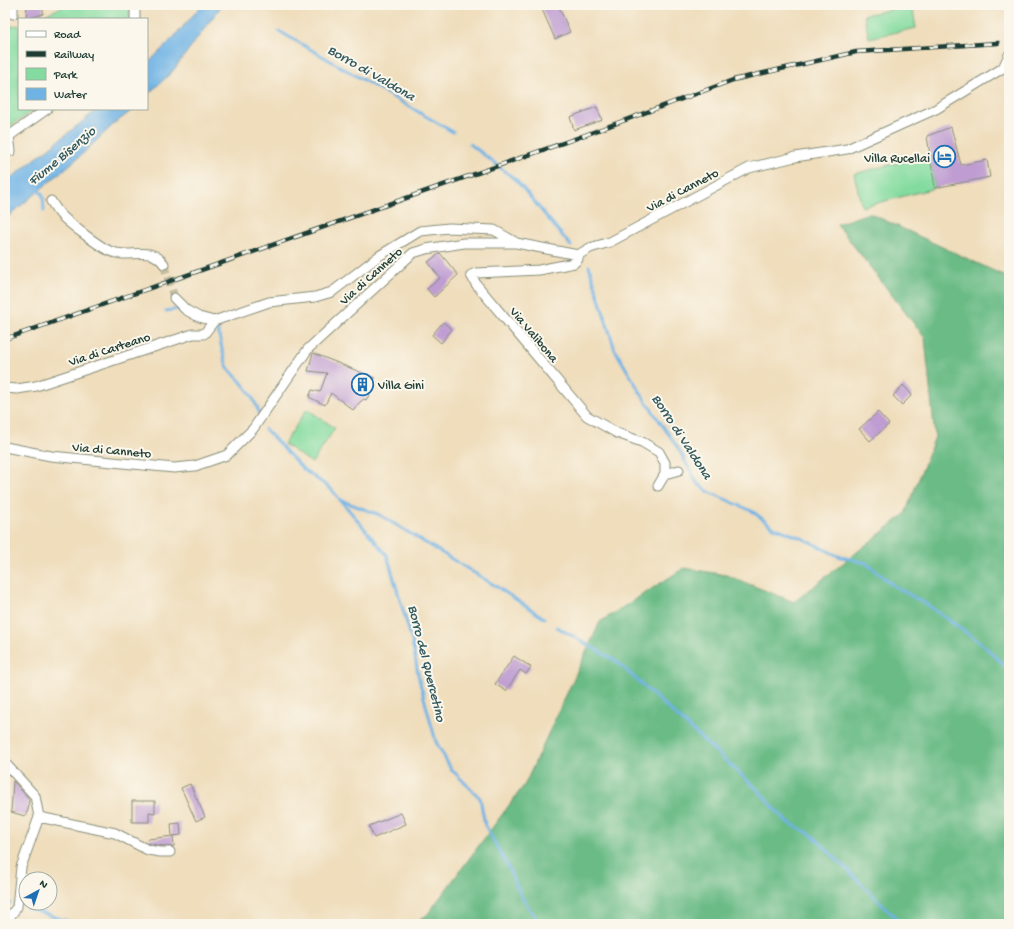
<svg xmlns="http://www.w3.org/2000/svg" width="1014" height="929" viewBox="0 0 1014 929" font-family="'Gochi Hand',sans-serif">
<style>
.green{fill:#83db9f;stroke:#518c6a}
.forest{fill:#6abb86;stroke:#447c5d}
.water{fill:#6fb3e5;stroke:#47788c}
.lines{fill:none;stroke-linecap:round;stroke-linejoin:round}
.stream{stroke:#6fb3e5;stroke-width:3}
.building{fill:#bf9dd2}
.minor-tunnel{stroke:#c5bda0;stroke-width:9;stroke-dasharray:9 4.5;stroke-linecap:butt}
.minor-casing{stroke:#878d78;stroke-width:11}
.minor{stroke:#fff;stroke-width:9}
.rail-casing{stroke:#1f3d34;stroke-width:4.5}
.rail{stroke:#fbf7ec;stroke-width:3;stroke-dasharray:9;stroke-linecap:butt}
.labels{text-anchor:middle;stroke-width:4;stroke-linejoin:round;paint-order:stroke}
.poi-label{font-size:13px;fill:#1f3d34;stroke:#fbf7ec;text-anchor:end}
.street-label{font-size:13px;fill:#1f3d34;stroke:#fbf7ec}
.water-label{font-size:14px;font-style:italic;fill:#335a60;stroke:#fbf7ec}
</style>
<rect width="100%" height="100%" fill="#fbf7ec"/>
<filter id="ink" filterUnits="userSpaceOnUse"><feTurbulence type="fractalNoise" baseFrequency=".025" numOctaves="2"/><feDisplacementMap in="SourceGraphic" scale="8" xChannelSelector="R" yChannelSelector="G"/><feConvolveMatrix kernelMatrix="1 2 1 2 8 2 1 2 1" color-interpolation-filters="sRGB"/></filter>
<filter id="wash" filterUnits="userSpaceOnUse"><feTurbulence type="fractalNoise" baseFrequency=".012" numOctaves="4" result="noise"/><feDisplacementMap in="SourceGraphic" scale="16" xChannelSelector="R" yChannelSelector="G"/><feGaussianBlur stdDeviation="0.9" result="paint"/><feColorMatrix in="noise" values="0 0 0 0 0 0 0 0 0 0 0 0 0 0 0 0 0 1.4 0 .05"/><feComposite in="paint" operator="in"/></filter>
<g filter="url(#wash)">
<rect width="100%" height="100%" fill="#efddbb"/>
<path class="green" d="M66,5H129L130,19H36Z
M912,5L916,28L869,38L864,15Z
M19,25V109H37L5,129V27Z
M930,154L935,188L862,207L854,174Z
M307,409L335,428L312,463L284,444Z"/>
<path class="forest" d="M869,213L1009,278V924H412L427,915L525,784L600,622L684,568L726,575L794,602L905,514L935,437L925,338L837,224Z"/>
<path class="water" d="M202,5H222L172,72L147,95V64L174,37Z
M98,109H134L115,123L79,157L5,219V183Z"/>
<g class="lines">
<path class="stream" d="M248,5L251,7
M279,31L453,132
M470,144L516,180L571,246
M37,188L43,196L44,211
M589,266L615,350L645,400L678,448L697,483L709,492L752,511L773,527L804,539L838,556L866,563L894,586L926,604L982,644L1009,670
M166,311L178,309L196,322
M217,328C221,340 223,361 229,369C233,374 238,378 242,383C251,393 256,403 260,415
M265,429L303,469L331,489L387,555L412,641L419,679L436,742L451,769L480,798L485,825L509,869L521,896L540,924
M340,500L380,515L494,585L544,618
M557,627L616,661L758,790L786,821L812,835L902,924
M5,902L10,903
M27,908L76,924"/>
</g>
<g id="blocks">
<path class="building" d="M27,5H43V14L26,19Z
M546,5H558L570,32L555,39L541,7Z
M597,107L602,120L574,130L570,117Z
M951,127L961,165L987,160L990,177L935,188L927,136Z
M440,253L458,275L434,297L427,289L440,278L428,262Z
M443,322L452,329L441,343L432,335Z
M313,353L375,378L367,392L370,394L366,400L364,399L360,402L353,410L331,393L325,405L309,397L312,390L320,392L327,373L308,371Z
M903,385L912,395L902,405L893,396Z
M878,412L889,424L870,441L859,429Z
M514,656L531,667L526,674L520,670L506,691L495,684Z
M13,781L29,799L28,810L25,816L11,812Z
M190,784L205,817L196,821L181,788Z
M132,801H155V813L149,812V822H132Z
M401,813L406,824L374,838L369,826Z
M180,823L181,835L172,836L171,824Z
M173,836L174,846L173,847L149,844L148,839Z"/>
</g>
</g>
<g filter="url(#ink)">
<use href="#blocks" fill-opacity="0" stroke="#878d78" stroke-width="1"/>
<g class="lines">
<path class="minor-tunnel" d="M164,264L174,298"/>
<defs>
<path id="minor" d="M135,5V19
M13,14V5
M11,151L9,136L47,109
M51,201C54,206 58,212 62,216C70,224 100,247 110,251C129,260 150,244 164,264
M578,255V259L574,263L539,270L476,273L471,275L476,284L587,416L617,433L642,442L659,452L665,463V474
M174,298L186,310L199,317L214,321L269,302L315,297L332,292L379,256L420,231L449,228L494,230L515,242
M5,388L17,389L36,386L193,334H204L214,321
M5,447L51,456L174,468L195,466L227,455L253,429L308,349L413,253L426,249L464,243H516L578,255L590,248L610,242L749,168L795,157L847,149L936,109L1003,68L1009,55
M658,486L665,474L679,470
M5,763L35,796L39,817L21,867L17,907L5,923
M39,817L115,833L148,850L160,852H170"/>
</defs>
<use href="#minor" class="minor-casing"/>
<use href="#minor" class="minor"/>
<defs>
<path id="rail" d="M5,339L577,138L733,80L856,52L998,43"/>
</defs>
<use href="#rail" class="rail-casing"/>
<use href="#rail" class="rail"/>
</g>
</g>
<defs>
<symbol id="hotel-ring" viewBox="-11 -11 22 22"><circle r="9.5" fill="#fbf7ec" stroke="#1f6fb2" stroke-width="1.5"/><path d="M-6-4.5h1.5V1H6V5H4.5V3h-9V5H-6ZM-4 0a1.8 1.8 0 1 1 3.6 0ZM.5 0V-2.5h3Q6-2.5 6 0Z" fill="#1f6fb2"/></symbol>
<symbol id="building-ring" viewBox="-11 -11 22 22"><circle r="9.5" fill="#fbf7ec" stroke="#1f6fb2" stroke-width="1.5"/><path d="M-4-6H4V6H1V3H-1V6H-4ZM-2.5-4.3h1.7v1.8h-1.7ZM.8-4.3h1.7v1.8H.8ZM-2.5-1h1.7V.8h-1.7ZM.8-1h1.7V.8H.8Z" fill="#1f6fb2"/></symbol>
</defs>
<g fill-rule="evenodd">
<use href="#hotel-ring" x="932" y="144" width="25" height="25"/>
<use href="#building-ring" x="350" y="372" width="25" height="25"/>
</g>
<g class="labels">
<g class="poi-label">
<text x="930" y="162">Villa Rucellai</text>
<text x="378" y="389" text-anchor="start">Villa Gini</text>
</g>
<g class="street-label">
<text transform="translate(682 189) rotate(-28)" y="5">Via di Canneto</text>
<text transform="translate(370 275) rotate(-42)" y="5">Via di Canneto</text>
<text transform="translate(535 334) rotate(50)" y="5">Via Valibona</text>
<text transform="translate(109 348) rotate(-18)" y="5">Via di Carteano</text>
<text transform="translate(112 449) rotate(5)" y="5">Via di Canneto</text>
</g>
<g class="water-label">
<text transform="translate(372 72) rotate(30)" y="5">Borro di Valdona</text>
<text transform="translate(61 155) rotate(-40)" y="5">Fiume Bisenzio</text>
<text transform="translate(683 436) rotate(57)" y="5">Borro di Valdona</text>
<text transform="translate(428 663) rotate(76)" y="5">Borro del Quercetino</text>
</g>
</g>
<rect width="1014" height="929" fill="none" stroke="#fbf7ec" stroke-width="20"/>
<rect x="18" y="18" width="130" height="92" fill="#fbf7ec" stroke="#a3ada2"/>
<rect x="26" y="31" width="20" height="6" fill="#ffffff" stroke="#a3ada2"/>
<text x="54" y="38" font-size="12" fill="#1f3d34">Road</text>
<rect x="26" y="51" width="20" height="6" fill="#1f3d34" stroke="#a3ada2"/>
<text x="54" y="58" font-size="12" fill="#1f3d34">Railway</text>
<rect x="26" y="68" width="20" height="12" fill="#83db9f" stroke="#a3ada2"/>
<text x="54" y="78" font-size="12" fill="#1f3d34">Park</text>
<rect x="26" y="88" width="20" height="12" fill="#6fb3e5" stroke="#a3ada2"/>
<text x="54" y="98" font-size="12" fill="#1f3d34">Water</text>
<g transform="translate(38 891) rotate(40)"><circle r="19" fill="#fbf7ec" stroke="#a3ada2"/>
<path d="M0-3L7 15L0 10L-7 15Z" fill="#1f6fb2"/>
<text y="-6" font-size="11" font-weight="bold" text-anchor="middle" fill="#1f3d34">N</text>
</g>
</svg>
